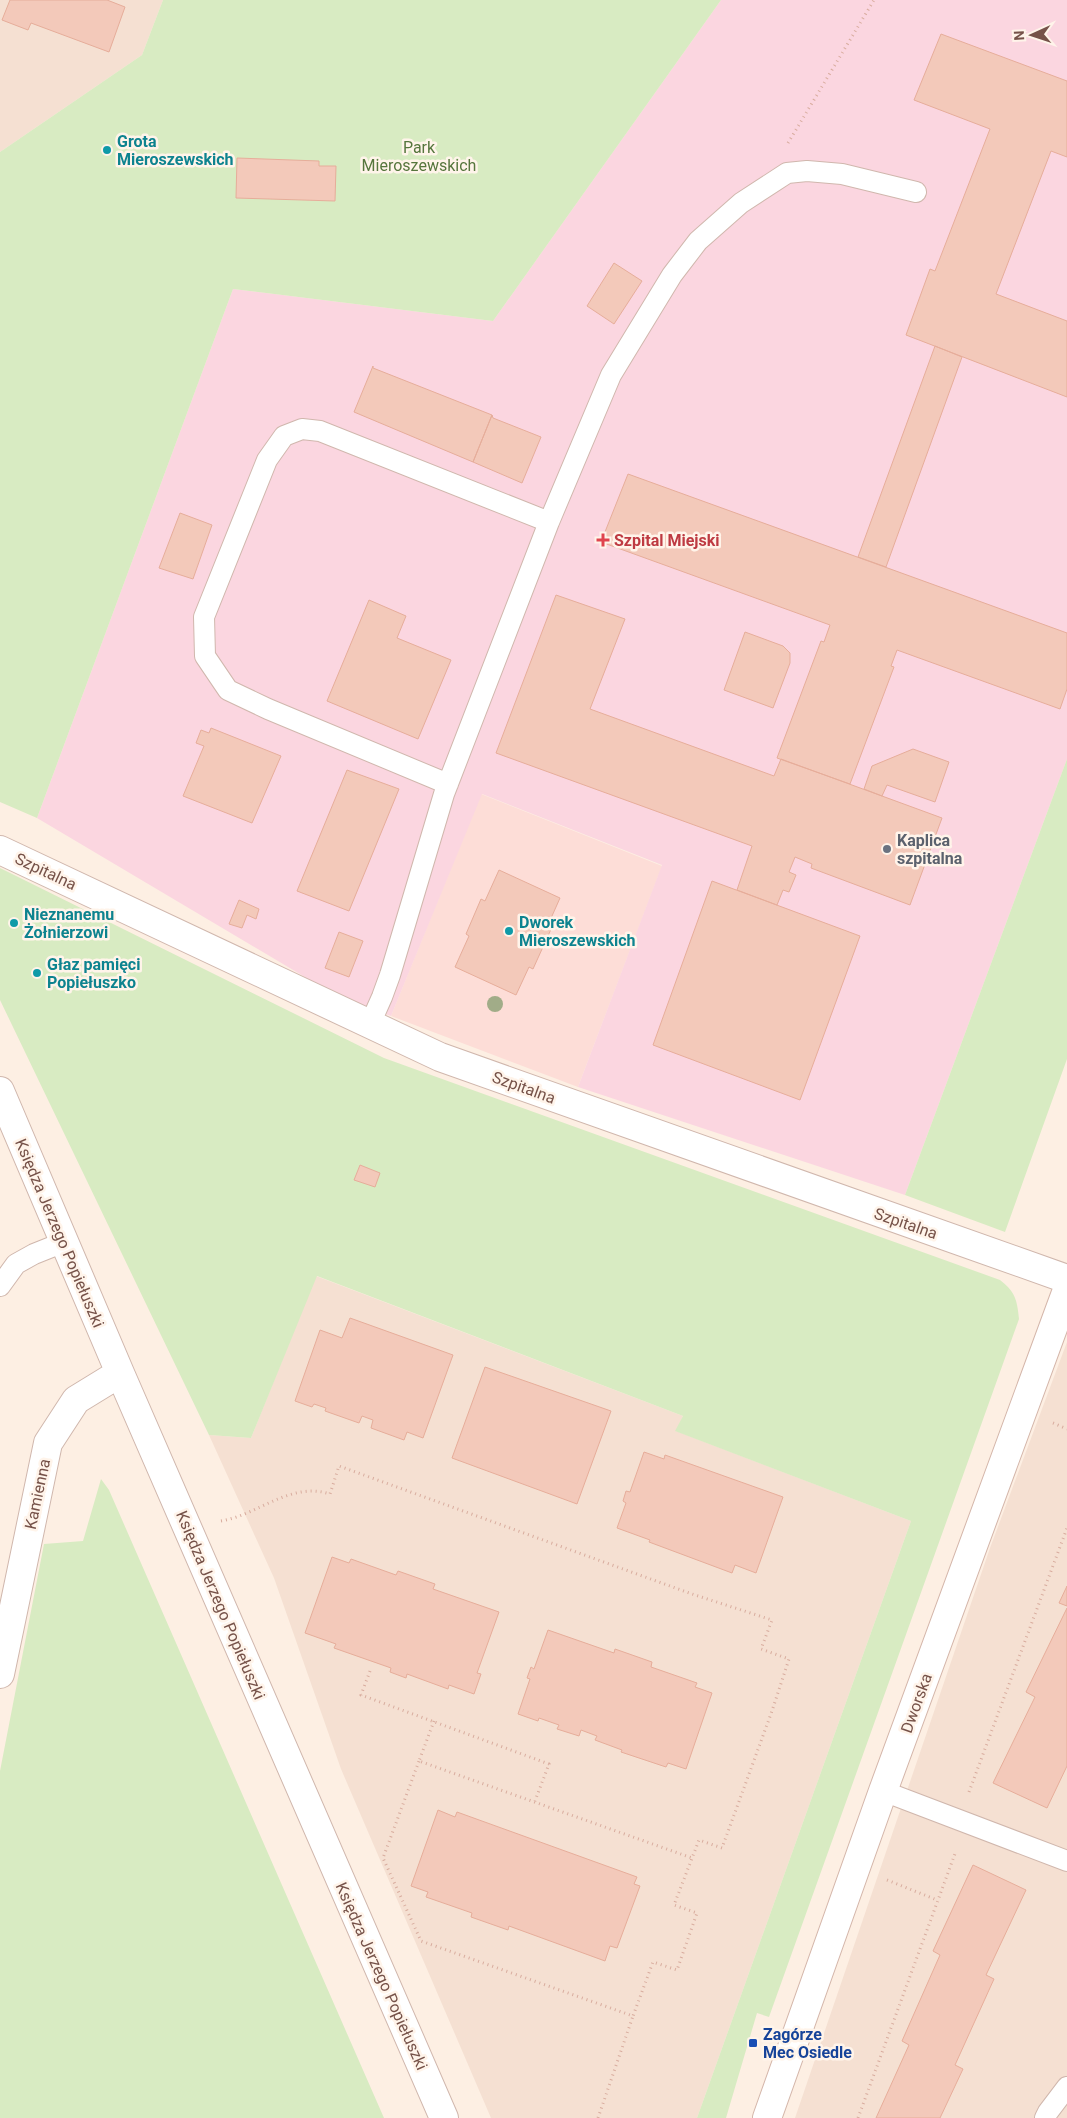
<svg xmlns="http://www.w3.org/2000/svg" width="1067" height="2118" viewBox="0 0 1067 2118" font-family="Roboto,sans-serif">
<style>
.residential{fill:#f5e0d2}
.commercial{fill:#fdddd7}
.medical{fill:#fbd6e0}
.green{fill:#d8ebc2}
.building{fill:#f3c9ba;stroke:#e6ad9a}
.lines{fill:none;stroke-linecap:round;stroke-linejoin:round}
.lane-casing{stroke:#d0b7ad;stroke-width:22}
.street-casing{stroke:#d0b7ad;stroke-width:30}
.secondary-casing{stroke:#d4b6aa;stroke-width:30}
.path{stroke:#d8ac9e;stroke-width:3;stroke-dasharray:1 4;stroke-linecap:butt}
.lane{stroke:#fff;stroke-width:20}
.street{stroke:#fff;stroke-width:28}
.secondary{stroke:#fff;stroke-width:28}
.tree{fill:#a1ac88}
.culture-dot{fill:#0f9aa8;stroke:#fff4ea;stroke-width:2}
.health-dot{fill:#e0444e;stroke:#fff4ea;stroke-width:2}
.worship-dot{fill:#6b7280;stroke:#fff4ea;stroke-width:2}
.transit-dot{fill:#1a4fb4;stroke:#fff4ea;stroke-width:2}
.labels{text-anchor:middle;stroke-width:5;stroke-linejoin:round;paint-order:stroke}
.culture-label{font-size:16px;font-weight:bold;fill:#0d838f;stroke:#fff4ea;text-anchor:start}
.park-label{font-size:16px;fill:#56763d;stroke:#fff4ea}
.health-label{font-size:16px;font-weight:bold;fill:#be3a42;stroke:#fff4ea;text-anchor:start}
.worship-label{font-size:16px;font-weight:bold;fill:#5b616d;stroke:#fff4ea;text-anchor:start}
.street-label{font-size:16px;fill:#765249;stroke:#fff4ea}
.transit-label{font-size:16px;font-weight:bold;fill:#164399;stroke:#fff4ea;text-anchor:start}
</style>
<rect width="100%" height="100%" fill="#fdefe3"/>
<path class="residential" d="M0,0H163L142,55L0,152Z
M316,1276L683,1416L676,1431L911,1521L697,2118H491L341,1769L274,1578L209,1435L251,1438Z
M1067,1342V2118H795L990,1548Z"/>
<path class="commercial" d="M481,794L662,866L578,1087L391,1016Z"/>
<path class="medical" d="M721,0H1067V759L905,1195L578,1087L662,865L482,794L391,1016L342,999L37,818L233,289L493,321Z"/>
<path class="green" d="M163,0H721L493,321L233,289L37,818L0,802V152L142,55Z
M1067,759V1059L1005,1232L905,1195Z
M0,868L384,1058L1000,1280C1016,1292 1017,1301 1019,1319L769,2017L757,2013L726,2118H697L911,1521L675,1431L683,1416L317,1276L251,1438L209,1435L0,1000Z
M101,1479L109,1490L384,2118H0V1771L44,1544L83,1541Z"/>
<path class="building" d="M10,0H107L125,7L109,52L31,23L28,30L2,20Z
M941,34L1067,81V157L1051,151L996,294L1067,321V397L906,335L930,269L935,271L990,129L914,100Z
M237,158L319,161V166H336L335,201L236,198Z
M614,263L642,281L614,324L587,306Z
M935,346L962,357L886,567L858,557Z
M373,366V368L492,415L473,462L354,412Z
M492,415L493,418L541,437L522,483L473,462Z
M628,474L1067,633V689L1060,709L897,650L891,666L894,667L850,784L777,758L821,641L824,642L830,625L601,542Z
M180,513L212,525L193,579L159,568Z
M556,595L625,619L590,709L774,776L781,759L942,818L910,905L811,868L812,864L795,857L789,872L796,875L789,892L783,890L777,905L737,890L752,846L496,753Z
M369,600L406,616L397,638L451,660L418,739L327,701Z
M745,632L783,646L790,653V663L773,708L724,690Z
M211,728L281,756L252,823L183,796L204,746L196,743L201,730L209,733Z
M913,749L949,762L935,802L887,785L882,796L864,789L872,766Z
M347,770L399,789L349,911L297,891Z
M499,870L560,898L548,925L552,927L533,969L529,967L516,995L455,967L469,936L466,934L481,899L485,901Z
M712,881L860,936L800,1100L653,1045Z
M239,900L259,909L256,919L247,915L242,928L229,924Z
M339,932L363,941L349,977L325,968Z
M360,1165L380,1173L375,1187L354,1180Z
M350,1318L453,1355L423,1438L407,1432L404,1440L371,1428L373,1420L362,1416L359,1423L325,1411L326,1408L314,1404L312,1407L295,1401L320,1330L342,1338Z
M485,1367L611,1411L577,1504L452,1458Z
M644,1452L664,1459L665,1455L783,1497L756,1573L735,1565L732,1573L649,1542L650,1540L617,1528L626,1503L623,1501L626,1491L630,1492Z
M332,1557L349,1563L351,1559L396,1575L398,1571L435,1584L433,1589L499,1612L477,1673L481,1674L474,1694L449,1685L448,1689L407,1674L406,1678L390,1672L391,1668L334,1648L336,1644L305,1633Z
M1067,1586V1606L1059,1603Z
M1067,1608V1766L1047,1808L993,1783L1035,1697L1026,1692Z
M548,1630L614,1653L615,1649L652,1662L651,1667L697,1683L695,1687L712,1693L686,1769L668,1763L666,1767L621,1752L622,1750L595,1740L597,1736L581,1730L579,1736L557,1729L559,1725L539,1718L538,1721L518,1714L530,1679L527,1678L531,1667L534,1669Z
M438,1810L455,1817L457,1812L637,1877L634,1884L640,1886L617,1948L610,1946L605,1961L509,1926L508,1930L471,1917L472,1913L426,1897L428,1892L411,1886Z
M973,1865L1026,1890L986,1975L994,1979L955,2065L963,2069L940,2118H876L909,2045L902,2041L940,1955L933,1951Z"/>
<g class="lines">
<defs>
<path id="lane" d="M448,784L268,709L228,690L205,656L204,617L267,460L284,436L302,429L320,431L549,522
M370,1024L382,997L390,975L444,794L549,522L611,375L672,275L698,241L741,203L787,173L807,171L842,174L916,192
M0,1286L16,1264L34,1254L64,1242
M883,1791L1067,1861
M1045,2118L1048,2112L1067,2087"/>
<path id="street" d="M0,850L440,1057L1067,1279
M0,1091L120,1373L444,2118
M0,1674L48,1443L76,1400L120,1373"/>
<path id="secondary" d="M767,2118L883,1791L1067,1290"/>
</defs>
<use href="#lane" class="lane-casing"/>
<use href="#street" class="street-casing"/>
<use href="#secondary" class="secondary-casing"/>
<path class="path" d="M788,143L874,0
M1053,1423L1067,1429
M221,1521C258,1515 291,1481 330,1494L339,1466L692,1594L772,1620L761,1649L789,1659L772,1711L722,1848L699,1840L674,1905L697,1913L677,1970L653,1962L633,2016L421,1941L383,1858L419,1761
M370,1671L361,1695L549,1764L535,1801
M434,1721L419,1761L692,1858
M969,1792L1067,1528
M887,1880L937,1900
M598,2118L633,2016
M858,2118L956,1851"/>
<use href="#lane" class="lane"/>
<use href="#street" class="street"/>
<use href="#secondary" class="secondary"/>
</g>
<circle class="tree" cx="495" cy="1004" r="8"/>
<g class="culture-dot">
<circle cx="107" cy="150" r="5"/>
<circle cx="14" cy="923" r="5"/>
<circle cx="509" cy="931" r="5"/>
<circle cx="37" cy="973" r="5"/>
</g>
<path class="health-dot" d="M600.5 532.5h5v5h5v5h-5v5h-5v-5h-5v-5h5z"/>
<circle class="worship-dot" cx="887" cy="849" r="5"/>
<rect class="transit-dot" x="748" y="2038" width="10" height="10" rx="2.5"/>
<g class="labels">
<g class="culture-label">
<text x="117" y="147">Grota<tspan x="117" dy="18">Mieroszewskich</tspan></text>
<text x="24" y="920">Nieznanemu<tspan x="24" dy="18">Żołnierzowi</tspan></text>
<text x="519" y="928">Dworek<tspan x="519" dy="18">Mieroszewskich</tspan></text>
<text x="47" y="970">Głaz pamięci<tspan x="47" dy="18">Popiełuszko</tspan></text>
</g>
<g class="park-label">
<text x="419" y="153">Park<tspan x="419" dy="18">Mieroszewskich</tspan></text>
</g>
<g class="health-label">
<text x="614" y="546">Szpital Miejski</text>
</g>
<g class="worship-label">
<text x="897" y="846">Kaplica<tspan x="897" dy="18">szpitalna</tspan></text>
</g>
<g class="street-label">
<text transform="translate(46 871) rotate(25)" y="6">Szpitalna</text>
<text transform="translate(524 1087) rotate(20)" y="6">Szpitalna</text>
<text transform="translate(906 1223) rotate(19)" y="6">Szpitalna</text>
<text transform="translate(60 1233) rotate(67)" y="6">Księdza Jerzego Popiełuszki</text>
<text transform="translate(37 1494) rotate(-78)" y="6">Kamienna</text>
<text transform="translate(221 1605) rotate(67)" y="6">Księdza Jerzego Popiełuszki</text>
<text transform="translate(916 1703) rotate(-70)" y="6">Dworska</text>
<text transform="translate(382 1976) rotate(66)" y="6">Księdza Jerzego Popiełuszki</text>
</g>
<g class="transit-label">
<text x="763" y="2040">Zagórze<tspan x="763" dy="18">Mec Osiedle</tspan></text>
</g>
</g>
<g transform="translate(1032 35) rotate(267)" stroke="#fff4ea" stroke-width="4" paint-order="stroke">
<path d="M0-4L9 19L0 12L-9 19Z" fill="#765249"/>
<text y="-8" font-size="14" font-weight="bold" text-anchor="middle" fill="#765249">N</text>
</g>
</svg>
